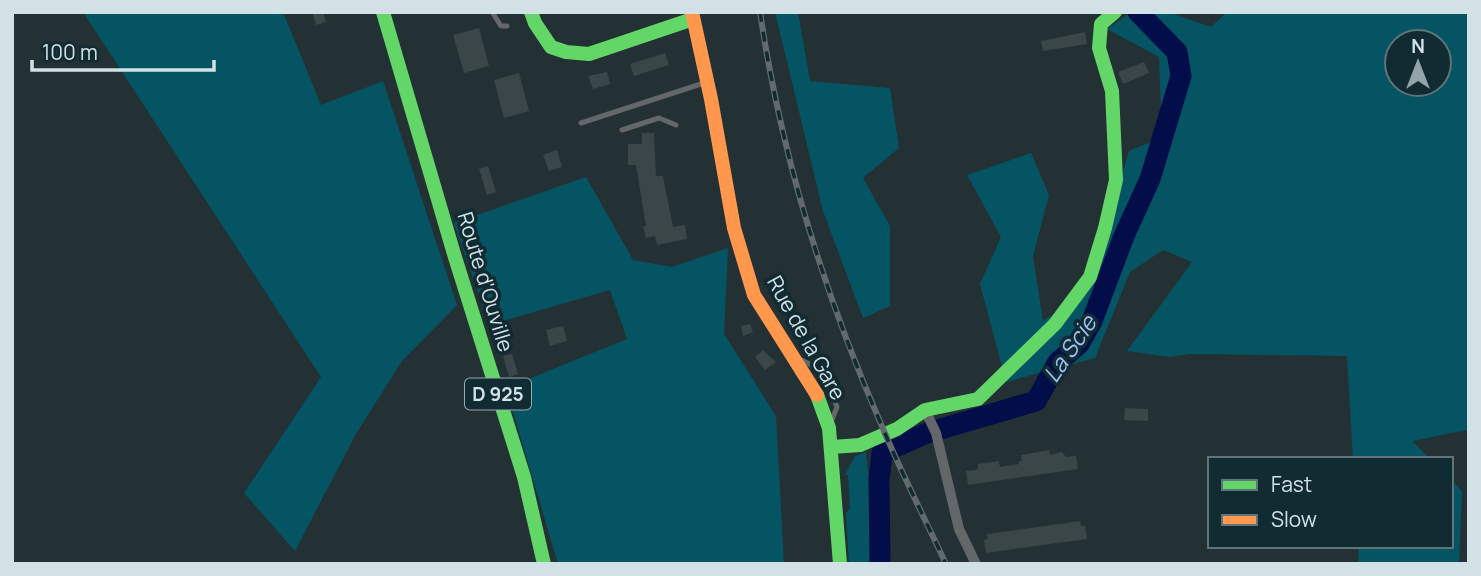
<svg xmlns="http://www.w3.org/2000/svg" width="1481" height="576" viewBox="0 0 1481 576" font-family="Manrope,sans-serif">
<style>
.green{fill:#055464;fill-rule:evenodd}
.lines{fill:none;stroke-linecap:round;stroke-linejoin:round}
.river{stroke:#030d4a;stroke-width:21}
.building{fill:#3a4647}
.lane{stroke:#63676a;stroke-width:5}
.street{stroke:#63676a;stroke-width:10}
.fast{stroke:#63d668;stroke-width:14}
.slow{stroke:#ff974d;stroke-width:14}
.rail-casing{stroke:#636a6d;stroke-width:6}
.rail{stroke:#102b31;stroke-width:3.5;stroke-dasharray:10;stroke-linecap:butt}
.labels{text-anchor:middle;stroke-width:7;stroke-linejoin:round;paint-order:stroke}
.shield{fill:#102b31;stroke:#98aab0;stroke-width:2}
.shield-label{font-size:19px;font-weight:bold;fill:#d2e1e6}
.street-label{font-size:21px;fill:#d2e1e6;stroke:#102b31}
.water-label{font-size:23px;font-style:italic;fill:#9fc0fb;stroke:#102b31}
</style>
<rect width="100%" height="100%" fill="#233134"/>
<path class="green" d="M83,12H283L321,105L383,81L457,305L402,361L357,432L295,551L244,493L321,377Z
M775,12H798L810,81L890,88L899,148L863,178L890,226V306L863,318L823,211Z
M1131,12H1168L1211,27L1227,12H1469V441L1466,430L1412,441L1430,459H1353L1347,356L1190,354L1170,357L1127,351L1192,262L1163,250L1130,272L1095,358L1006,382L980,284L1001,237L967,175L1031,153L1049,195L1033,256L1043,321L1087,293L1129,151L1162,137L1159,57L1107,29ZM1397,42H1439V84H1397Z
M586,177L633,260L672,267L728,248L724,334L776,416L784,564H558L506,388L627,339L610,290L489,325L454,223Z
M866,452L877,564H849L846,513L850,508L848,475H845L855,456Z
M1451,480L1462,491L1459,564H1359L1358,546H1451Z"/>
<g class="lines">
<path class="river" d="M880,564L879,480L882,453L927,433L1036,401L1058,362L1079,344L1092,321L1124,236L1150,179L1181,76L1177,52L1138,12"/>
</g>
<path class="building" d="M312,12H323L326,22L316,25Z
M479,28L489,66L464,73L453,35Z
M1085,32L1087,44L1043,51L1041,41Z
M665,53L669,65L634,76L630,64Z
M1144,62L1149,73L1123,84L1118,72Z
M607,72L610,84L593,89L588,76Z
M519,73L529,111L504,118L494,80Z
M642,133H654L656,176H663L673,227L685,225L687,239L657,245L655,236L646,238L643,226H646L636,165H628V144H642Z
M557,150L562,167L549,171L543,155Z
M488,166L496,192L487,195L479,169Z
M750,324L753,332L743,336L741,326Z
M563,326L567,341L550,346L546,330Z
M763,350L776,362L765,370L755,357Z
M512,354L518,374L509,377L503,356Z
M1125,408L1148,409V421L1124,420Z
M1049,450L1050,455L1062,452L1066,457L1076,456L1078,469L968,485L966,471L976,470L978,468V464L999,461L1000,467L1019,464V461H1022L1021,455Z
M1080,521L1081,526H1085L1087,539L986,553L984,540L988,539L987,534Z"/>
<g class="lines">
<path class="lane" d="M492,12L501,26H507
M581,123L704,83
M622,130L659,118L676,125
M798,359C821,365 828,386 837,407L831,422"/>
<path class="street" d="M925,410L936,433L959,529L976,564"/>
<path class="fast" d="M383,12L454,254L524,477L544,564
M531,12L535,23L551,47L566,52L589,54L693,19
M817,395L829,428L840,564
M832,447L860,445L897,429L925,410L978,399L1055,324L1090,277L1105,228L1116,180L1112,91L1099,48L1101,24L1115,12"/>
<path class="slow" d="M692,12L711,99L734,228L754,295L817,395"/>
<defs>
<path id="rail" d="M760,12C781,154 824,293 881,424C901,472 924,517 946,564"/>
</defs>
<use href="#rail" class="rail-casing"/>
<use href="#rail" class="rail"/>
</g>
<g class="labels">
<rect class="shield" x="465" y="378.5" width="66" height="31" rx="5"/>
<g class="shield-label">
<text x="498" y="401">D 925</text>
</g>
<g class="street-label">
<text transform="translate(485 282) rotate(73)" y="7">Route d'Ouville</text>
<text transform="translate(806 338) rotate(61)" y="7">Rue de la Gare</text>
</g>
<g class="water-label">
<text transform="translate(1070 349) rotate(-56)" y="8">La Scie</text>
</g>
</g>
<rect width="1481" height="576" fill="none" stroke="#d2e1e6" stroke-width="28"/>
<rect x="1208" y="457" width="245" height="91" fill="#102b31" stroke="#5e7479" stroke-width="2"/>
<rect x="1222" y="480" width="35" height="10" fill="#63d668" stroke="#5e7479" stroke-width="2"/>
<text x="1271" y="492" font-size="21" fill="#d2e1e6">Fast</text>
<rect x="1222" y="515" width="35" height="10" fill="#ff974d" stroke="#5e7479" stroke-width="2"/>
<text x="1271" y="527" font-size="21" fill="#d2e1e6">Slow</text>
<g transform="translate(1418 63)"><circle r="33" fill="#102b31" stroke="#5e7479" stroke-width="2"/>
<path d="M0-5L12 26L0 18L-12 26Z" fill="#95a3a8"/>
<text y="-10" font-size="19" font-weight="bold" text-anchor="middle" fill="#d2e1e6">N</text>
</g>
<path d="M32 60v10h182v-10" fill="none" stroke="#d2e1e6" stroke-width="3.5"/>
<text x="42" y="60" font-size="21" fill="#d2e1e6" stroke="#102b31" stroke-width="5" paint-order="stroke">100 m</text>
</svg>
